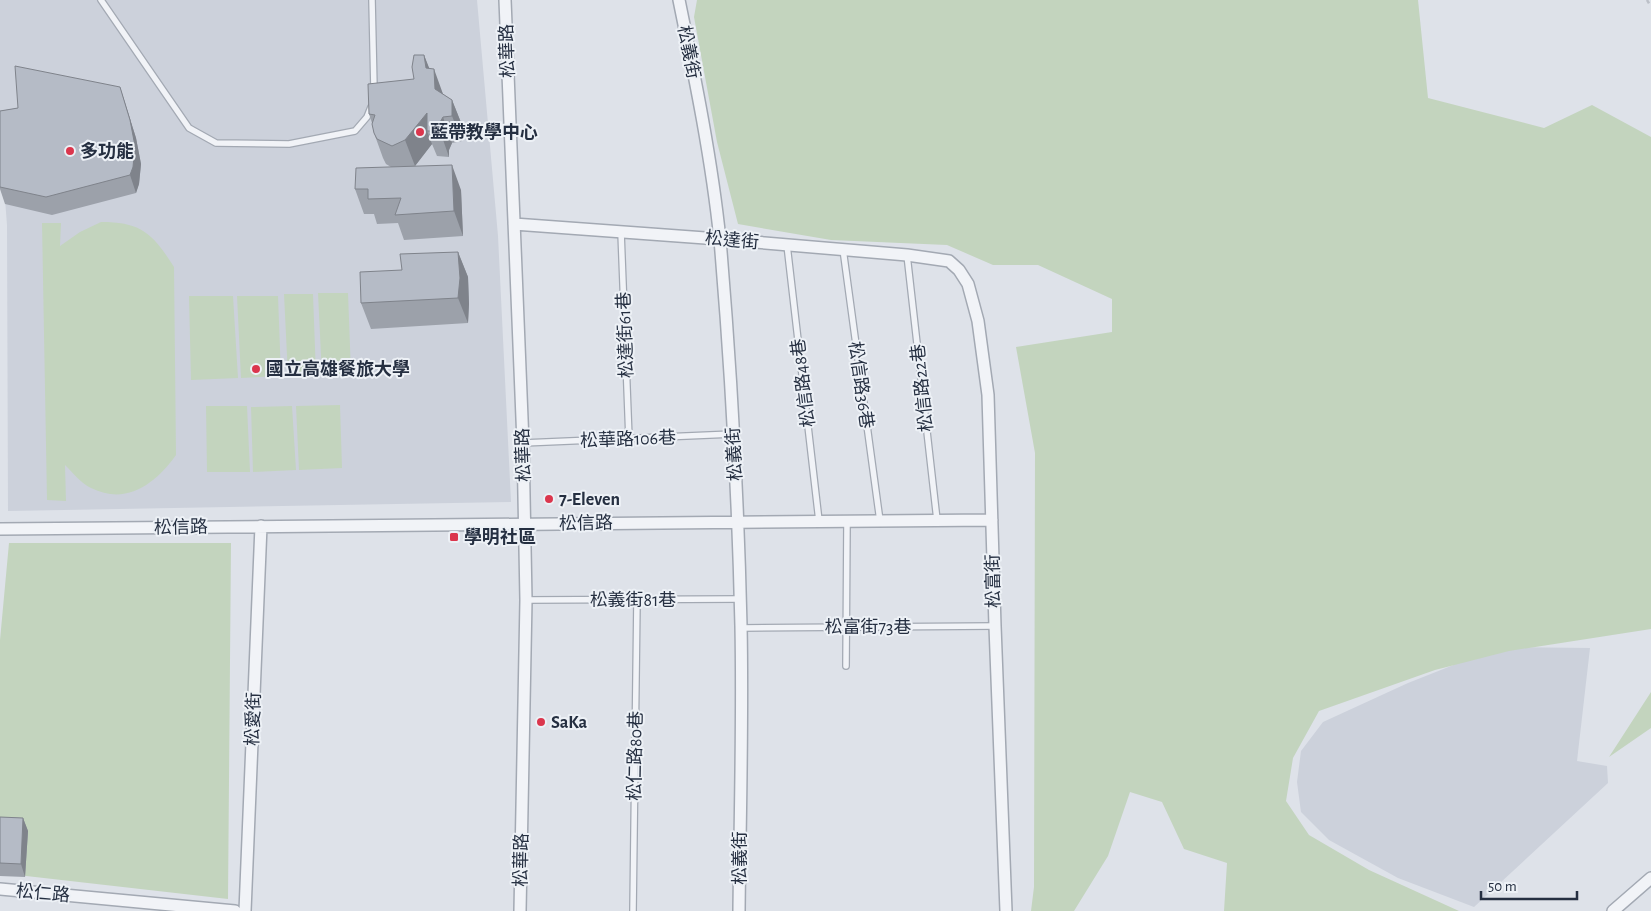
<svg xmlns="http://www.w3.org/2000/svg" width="1651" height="911" viewBox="0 0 1651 911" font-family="'Alegreya Sans','Noto Sans TC',sans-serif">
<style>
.built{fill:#ccd1db}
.green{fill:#c3d4be}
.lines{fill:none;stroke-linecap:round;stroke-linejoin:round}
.lane-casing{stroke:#a3a9b3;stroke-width:8}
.street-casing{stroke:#a3a9b3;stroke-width:14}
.path{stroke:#bcc0c8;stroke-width:2.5;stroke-dasharray:4 4;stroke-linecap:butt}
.lane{stroke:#f1f3f7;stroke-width:5.5}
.street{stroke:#f1f3f7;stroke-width:11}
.wall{fill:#9ca1aa}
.shaded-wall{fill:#7f838b}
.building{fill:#b5bbc6;stroke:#7f838b}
.poi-dot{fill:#db364d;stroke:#edf1f6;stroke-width:2}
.labels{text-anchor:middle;stroke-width:4;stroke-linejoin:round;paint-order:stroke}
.street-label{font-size:18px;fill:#252f41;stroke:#edf1f6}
.poi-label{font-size:18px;font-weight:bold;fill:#252f41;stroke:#edf1f6;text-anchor:start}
</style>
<rect width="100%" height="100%" fill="#dee2e9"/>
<path class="built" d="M0,0H477L498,236L511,502L8,511L7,225L0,135Z
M1499,647L1590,648L1577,761L1607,766L1608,783L1474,907L1398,878L1329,840L1301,812L1297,782L1301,751L1323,722L1408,683Z"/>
<path class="green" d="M697,0H1418L1428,98L1544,128L1592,105L1651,137V629L1509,651L1435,670L1319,711L1293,758L1286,801L1309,835L1369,870L1459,911H1224L1227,863L1184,849L1162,802L1130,792L1108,856L1074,911H1031L1034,887L1035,453L1016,347L1112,332V299L1038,265H993L947,245L831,240L738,224L717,142L694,17Z
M101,222C142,222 153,234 174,267L176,455C156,483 127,506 91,488C81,483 73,473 65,465L66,501L47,500L42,223H61L60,246L80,232Z
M318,293H348L351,373L322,376Z
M284,294H313L316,375L288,376Z
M189,296H233L238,378L191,380Z
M237,296H278L281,376L241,378Z
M340,405L342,468L299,470L296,406Z
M206,406H247L250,472H207Z
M292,406L296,470L253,472L251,407Z
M9,543H231L228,899L0,873V640Z
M1651,692V728L1609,757Z"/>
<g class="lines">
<defs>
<path id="lane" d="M101,0L189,128L216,143L289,144L355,131L367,117L371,107
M372,0L374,89
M621,232L629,439
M787,245L819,521
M843,249L880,521
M907,255L937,520
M523,443L733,434
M526,600L740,599
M741,628L995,626
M846,666L847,522
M633,911L637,600"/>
<path id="street" d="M505,0L523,443L526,600L520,911
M679,0C695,78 712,161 720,240C731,368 738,497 741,626C743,721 740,816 739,911
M514,224L719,239L907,255L949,261L959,270L968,284L978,321L988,395L995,626L1006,911
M0,529L992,520
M0,889L235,911
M245,911L261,526
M1613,911L1651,878"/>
</defs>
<use href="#lane" class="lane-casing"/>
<use href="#street" class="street-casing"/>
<path class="path" d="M1647,0L1651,7"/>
<use href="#lane" class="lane"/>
<use href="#street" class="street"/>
</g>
<path class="wall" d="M424,55L429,69L443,94L452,100L462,125V141L452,143L449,150V157L437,156L432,144L415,166L461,190L463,236L404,240L398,223L377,224L374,214H364L355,189L391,167L386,164L383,158L374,133L372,123L369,114L414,79Z
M120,87L136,138L141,164L139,184L136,193L52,215L5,204L0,189V111L18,108Z
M458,252L468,277L469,304L468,323L371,329L361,303Z
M0,817L23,818L28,831L25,877L0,876Z"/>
<path class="shaded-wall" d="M424,55L434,80V69L443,94L444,114L426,68Z
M120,87L136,138L141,164L139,184L136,193L130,175Z
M452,100L462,125V141L452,116Z
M427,113V131L432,144L415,166L405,140Z
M443,117L452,143L449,150V157L440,131L439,124Z
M452,165L461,190L463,236L454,211Z
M458,252L468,277L469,304L468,323L458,298Z
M23,818L28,831L25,877L21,864Z"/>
<path class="building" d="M414,55H424L426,68L434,69L435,89L452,100V116L443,117L439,124L440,131H427V113L405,140L392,146L377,139L374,133L372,124L375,115L369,114L368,84L414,79L412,67Z
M15,66L120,87L130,120L135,146L133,167L130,175L46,197L0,187V111L18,108Z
M452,165L454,211L395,215L401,198L368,199V189H355L356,168Z
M458,252L460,278L458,298L361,303L360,272L402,270L400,254Z
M0,817L23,818L21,864L0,863Z"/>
<g class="poi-dot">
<circle cx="420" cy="132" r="5"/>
<circle cx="70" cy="151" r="5"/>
<circle cx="256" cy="369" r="5"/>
<circle cx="549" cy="499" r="5"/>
<rect x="449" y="532" width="10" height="10" rx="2.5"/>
<circle cx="541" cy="722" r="5"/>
</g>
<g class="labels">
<g class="street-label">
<text transform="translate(507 51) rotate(-92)" y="6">松華路</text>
<text transform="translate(689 52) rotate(79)" y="6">松義街</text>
<text transform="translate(732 240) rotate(5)" y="6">松達街</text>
<text transform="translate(625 335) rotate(-92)" y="6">松達街61巷</text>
<text transform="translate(803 383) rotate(-97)" y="6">松信路48巷</text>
<text transform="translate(861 385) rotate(82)" y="6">松信路36巷</text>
<text transform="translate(922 388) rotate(-96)" y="6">松信路22巷</text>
<text transform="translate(628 439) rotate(-2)" y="6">松華路106巷</text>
<text transform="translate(734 454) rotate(-93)" y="6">松義街</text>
<text transform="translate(523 455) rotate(-92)" y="6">松華路</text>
<text transform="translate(586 523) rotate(-1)" y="6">松信路</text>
<text transform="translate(181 527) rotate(-1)" y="6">松信路</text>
<text transform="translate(993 581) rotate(-91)" y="6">松富街</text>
<text x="633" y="606">松義街81巷</text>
<text x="868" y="633">松富街73巷</text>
<text transform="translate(253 719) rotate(-88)" y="6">松愛街</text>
<text transform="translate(635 756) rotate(-89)" y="6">松仁路80巷</text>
<text transform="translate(740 858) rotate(-90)" y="6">松義街</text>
<text transform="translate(521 860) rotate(-89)" y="6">松華路</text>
<text transform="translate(43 893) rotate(5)" y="6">松仁路</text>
</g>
<g class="poi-label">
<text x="430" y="138">藍帶教學中心</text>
<text x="80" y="157">多功能</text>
<text x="266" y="375">國立高雄餐旅大學</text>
<text x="559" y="505">7-Eleven</text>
<text x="464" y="543">學明社區</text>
<text x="551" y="728">SaKa</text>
</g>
</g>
<path d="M1481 891v8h96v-8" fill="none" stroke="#252f41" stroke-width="2.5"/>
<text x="1488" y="891" font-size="15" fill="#252f41" stroke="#edf1f6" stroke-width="4" paint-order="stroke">50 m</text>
</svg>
